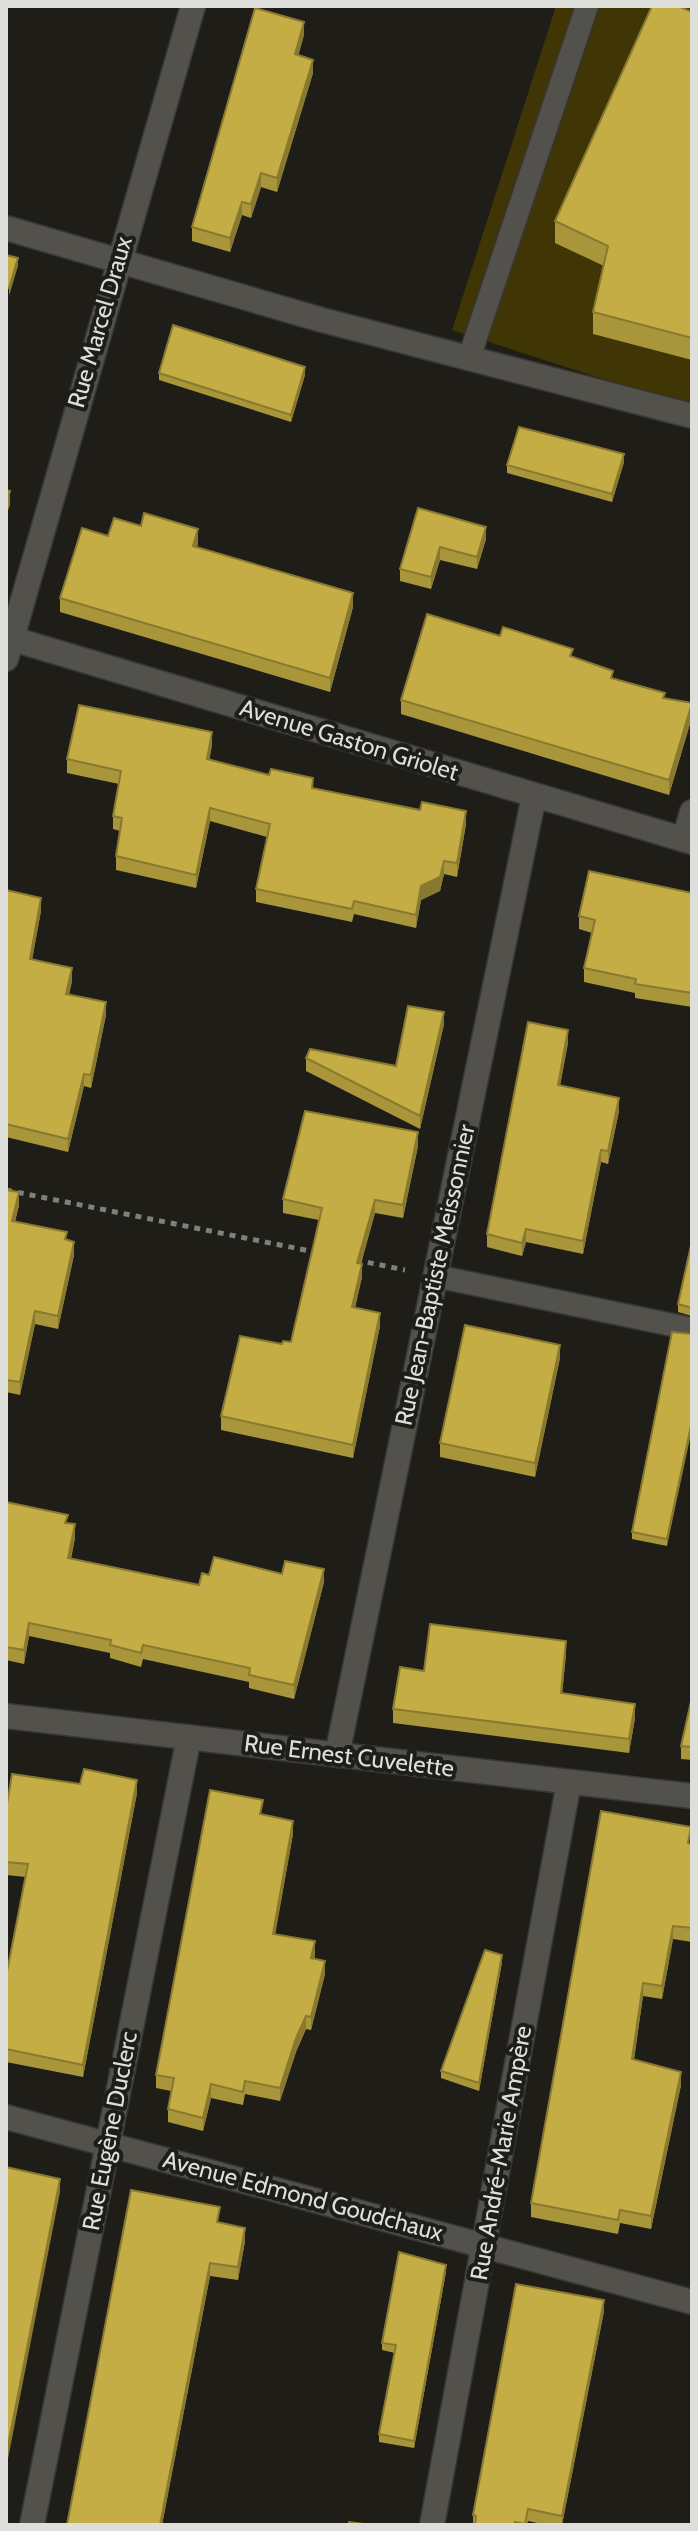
<svg xmlns="http://www.w3.org/2000/svg" width="698" height="2531" viewBox="0 0 698 2531" font-family="Cabin,sans-serif">
<style>
.green{fill:#3f3505}
.lines{fill:none;stroke-linecap:round;stroke-linejoin:round}
.lane-casing{stroke:#373633;stroke-width:25}
.street-casing{stroke:#373633;stroke-width:27}
.path{stroke:#80807b;stroke-width:5;stroke-dasharray:6 6;stroke-linecap:butt}
.lane{stroke:#52514b;stroke-width:22}
.street{stroke:#52514b;stroke-width:24}
.wall{fill:#a9953a}
.shaded-wall{fill:#897930}
.building{fill:#c4ad44;stroke:#897930;stroke-width:2}
.labels{text-anchor:middle;stroke-width:8;stroke-linejoin:round;paint-order:stroke}
.street-label{font-size:24px;fill:#dededa;stroke:#1e1d18}
</style>
<rect width="100%" height="100%" fill="#1e1d18"/>
<path class="green" d="M556,6H692V408L452,330Z"/>
<g class="lines">
<defs>
<path id="lane" d="M469,358L587,6
M435,1276L692,1329"/>
<path id="street" d="M6,228L322,320L692,416
M6,637L692,842
M6,659L193,6
M684,840L692,812
M6,1716L692,1796
M337,1755L534,796
M6,2117L692,2302
M32,2525L189,1737
M432,2525L569,1782"/>
</defs>
<use href="#lane" class="lane-casing"/>
<use href="#street" class="street-casing"/>
<path class="path" d="M6,1190L315,1252
M356,1260L405,1270"/>
<use href="#lane" class="lane"/>
<use href="#street" class="street"/>
</g>
<path class="wall" d="M692,12V360L593,334V312L604,266L555,243V221Z
M304,35L298,55L313,73L277,192L261,187L251,218L242,215L230,252L192,241V227Z
M159,373L305,375L291,422L159,380Z
M624,462L612,502L507,473V465Z
M418,508L486,539L477,569L440,560L431,589L400,581V569Z
M108,536L198,543L197,547L353,607L330,692L60,612V598Z
M573,657L613,679L665,698L692,717L669,795L401,714V700Z
M212,745L209,760L313,789L466,824L457,877L444,874L440,891L421,900L416,928L354,914L352,922L256,902V889L267,837L210,821L196,888L116,870V856L120,831L113,829V816L119,784L67,773V759Z
M6,890L41,911L32,959L72,981L69,995L106,1015L91,1088L84,1086L68,1152L6,1137Z
M692,893V1007L635,998V993L584,982V968L592,933L579,929V916Z
M444,1024L420,1129L306,1071V1058L396,1066Z
M568,1043L560,1085L619,1111L608,1164L601,1162L583,1254L526,1242L522,1256L487,1247V1234Z
M418,1146L403,1218L375,1213L361,1264L362,1277L355,1308L380,1326L353,1458L221,1430V1416L282,1344L291,1342L319,1220L283,1213V1199Z
M6,1190L19,1205L15,1222L67,1240L74,1255L58,1329L35,1324L20,1395L6,1392Z
M692,1241V1316L678,1312V1304Z
M672,1332L667,1546L632,1539V1532Z
M560,1358L535,1477L440,1457V1443Z
M6,1502L68,1523L75,1538L71,1559L199,1585L209,1575L282,1574L324,1582L294,1699L249,1688V1682L143,1659L141,1667L110,1658V1653L29,1636L24,1664L6,1660Z
M566,1654L562,1694L635,1718L629,1753L393,1723V1709L424,1671Z
M692,1697V1760L681,1759V1746Z
M80,1784L137,1793L83,2077L6,2062V1977L26,1877L6,1875V1810Z
M262,1814L293,1834L275,1934L315,1955L314,1959L325,1974L311,2030L306,2029L296,2052L280,2101L245,2094L243,2105L211,2098L203,2131L168,2122V2109L171,2091L156,2088V2075Z
M691,1840L692,1942L673,1939L662,1999L643,1996L634,2060L681,2085L651,2229L620,2223L618,2234L531,2217V2203Z
M502,1962L479,2091L441,2078V2071Z
M220,2223L245,2241L238,2280L210,2276L162,2525H67Z
M446,2272L414,2448L379,2442V2434L395,2353L382,2350V2343Z
M604,2311L562,2525H547L528,2521L527,2525H473V2515Z"/>
<path class="shaded-wall" d="M304,22V35L295,68V54Z
M313,60V73L277,192V178Z
M261,173V187L251,218V204Z
M242,202V215L230,252V238Z
M18,258V266L9,296V288Z
M305,367V375L291,422V415Z
M624,454V462L612,502V494Z
M10,491V505L6,516V503Z
M486,527V539L477,569V557Z
M198,529V543L193,560V546Z
M440,547V560L431,589V577Z
M353,593V607L330,692V678Z
M692,703V717L669,795V780Z
M212,732V745L207,773V759Z
M210,808V821L196,888V875Z
M466,811V824L457,877V863Z
M444,861V874L440,891L421,900L416,928V915L421,886Z
M41,898V911L30,972V959Z
M72,968V981L66,1007V994Z
M106,1002V1015L91,1088V1075Z
M444,1012V1024L420,1129V1116Z
M568,1030V1043L558,1097V1085Z
M84,1074V1086L68,1152V1139Z
M619,1098V1111L608,1164V1151Z
M418,1132V1146L403,1218V1205Z
M601,1150V1162L583,1254V1241Z
M19,1192V1205L12,1234V1221Z
M375,1200V1213L357,1276V1263Z
M526,1229V1242L522,1256V1243Z
M74,1242V1255L58,1329V1316Z
M362,1264V1277L352,1320V1307Z
M35,1311V1324L20,1395V1382Z
M380,1313V1326L353,1458V1445Z
M560,1345V1358L535,1477V1463Z
M692,1421V1429L667,1546V1539Z
M75,1524V1538L68,1571V1558Z
M324,1569V1582L294,1699V1685Z
M29,1623V1636L24,1664V1650Z
M566,1641V1654L561,1707V1693Z
M635,1704V1718L629,1753V1739Z
M137,1780V1793L83,2077V2065Z
M293,1821V1834L273,1947V1934Z
M673,1926V1939L662,1999V1986Z
M315,1941V1955L311,1971V1958Z
M502,1955V1962L479,2091V2083Z
M325,1961V1974L311,2030V2017Z
M643,1983V1996L632,2072V2059Z
M306,2016V2029L296,2052L280,2101V2088L296,2038Z
M681,2072V2085L651,2229V2216Z
M211,2084V2098L203,2131V2118Z
M60,2179V2192L6,2469V2456Z
M245,2228V2241L238,2280V2267Z
M210,2263V2276L162,2525H160Z
M446,2265V2272L414,2448V2441Z
M604,2300V2311L562,2525V2516Z"/>
<path class="building" d="M652,6H678L692,12V338L593,312L608,246L555,221Z
M255,8L304,22L295,54L313,60L277,178L261,173L251,204L242,202L230,238L192,227Z
M6,255L18,258L9,288H6Z
M173,325L305,367L291,415L159,373Z
M519,427L624,454L612,494L507,465Z
M6,490L10,491L6,503Z
M418,508L486,527L477,557L440,547L431,577L400,569Z
M144,513L198,529L193,546L353,593L330,678L60,598L82,528L108,536L114,518L141,526Z
M427,614L500,636L503,627L573,649L570,656L613,671L611,678L665,693L663,698L692,703L669,780L401,700Z
M79,705L212,732L207,759L269,775L271,769L313,778L312,788L420,810L422,802L466,811L457,863L444,861L440,877L421,886L416,915L354,901L352,909L256,889L270,824L210,808L196,875L116,856L122,818L113,816L121,771L67,759Z
M589,871L692,893V993L635,984L636,979L584,968L595,920L579,916Z
M6,890L41,898L30,959L72,968L66,994L106,1002L91,1075L84,1074L68,1139L6,1124Z
M408,1006L444,1012L420,1116L306,1058L310,1049L396,1066Z
M528,1022L568,1030L558,1085L619,1098L608,1151L601,1150L583,1241L526,1229L522,1243L487,1234Z
M305,1111L418,1132L403,1205L375,1200L357,1263L362,1264L352,1307L380,1313L353,1445L221,1416L240,1336L282,1344L283,1341L291,1342L322,1208L283,1199Z
M6,1190L19,1192L12,1221L67,1232L65,1239L74,1242L58,1316L35,1311L20,1382L6,1380Z
M692,1241V1308L678,1304Z
M465,1325L560,1345L535,1463L440,1443Z
M672,1332L692,1334V1421L667,1539L632,1532Z
M6,1502L68,1515L65,1523L75,1524L68,1558L199,1585L202,1573L209,1575L214,1557L282,1574L285,1561L324,1569L294,1685L249,1675L250,1668L143,1645L141,1653L110,1645L111,1640L29,1623L24,1650L6,1647Z
M430,1624L566,1641L561,1693L635,1704L629,1739L393,1709L400,1667L424,1671Z
M692,1697V1747L681,1746Z
M84,1769L137,1780L83,2065L6,2049V1977L28,1864L6,1862V1810L12,1774L80,1784Z
M210,1790L263,1800L260,1814L293,1821L273,1934L315,1941L311,1958L325,1961L311,2017L306,2016L296,2038L280,2088L245,2081L243,2092L211,2084L203,2118L168,2109L174,2078L156,2075Z
M601,1811L691,1827L688,1843L692,1844V1928L673,1926L662,1986L643,1983L632,2059L681,2072L651,2216L620,2210L618,2220L531,2203Z
M485,1950L502,1955L479,2083L441,2071Z
M6,2167L60,2179L6,2456Z
M131,2190L220,2207L217,2222L245,2228L238,2267L210,2263L160,2525H67Z
M399,2252L446,2265L414,2441L379,2434L396,2345L382,2343Z
M516,2284L604,2300L562,2516L528,2509L525,2524L515,2522L514,2525H475L476,2516L473,2515Z
M349,2522L370,2525H348Z"/>
<g class="labels">
<g class="street-label">
<text transform="translate(100 322) rotate(-74)" y="8">Rue Marcel Draux</text>
<text transform="translate(349 740) rotate(17)" y="8">Avenue Gaston Griolet</text>
<text transform="translate(435 1275) rotate(-78)" y="8">Rue Jean-Baptiste Meissonnier</text>
<text transform="translate(349 1756) rotate(7)" y="8">Rue Ernest Cuvelette</text>
<text transform="translate(110 2131) rotate(-79)" y="8">Rue Eugène Duclerc</text>
<text transform="translate(501 2153) rotate(-80)" y="8">Rue André-Marie Ampère</text>
<text transform="translate(303 2196) rotate(15)" y="8">Avenue Edmond Goudchaux</text>
</g>
</g>
<rect width="698" height="2531" fill="none" stroke="#dededa" stroke-width="16"/>
</svg>
